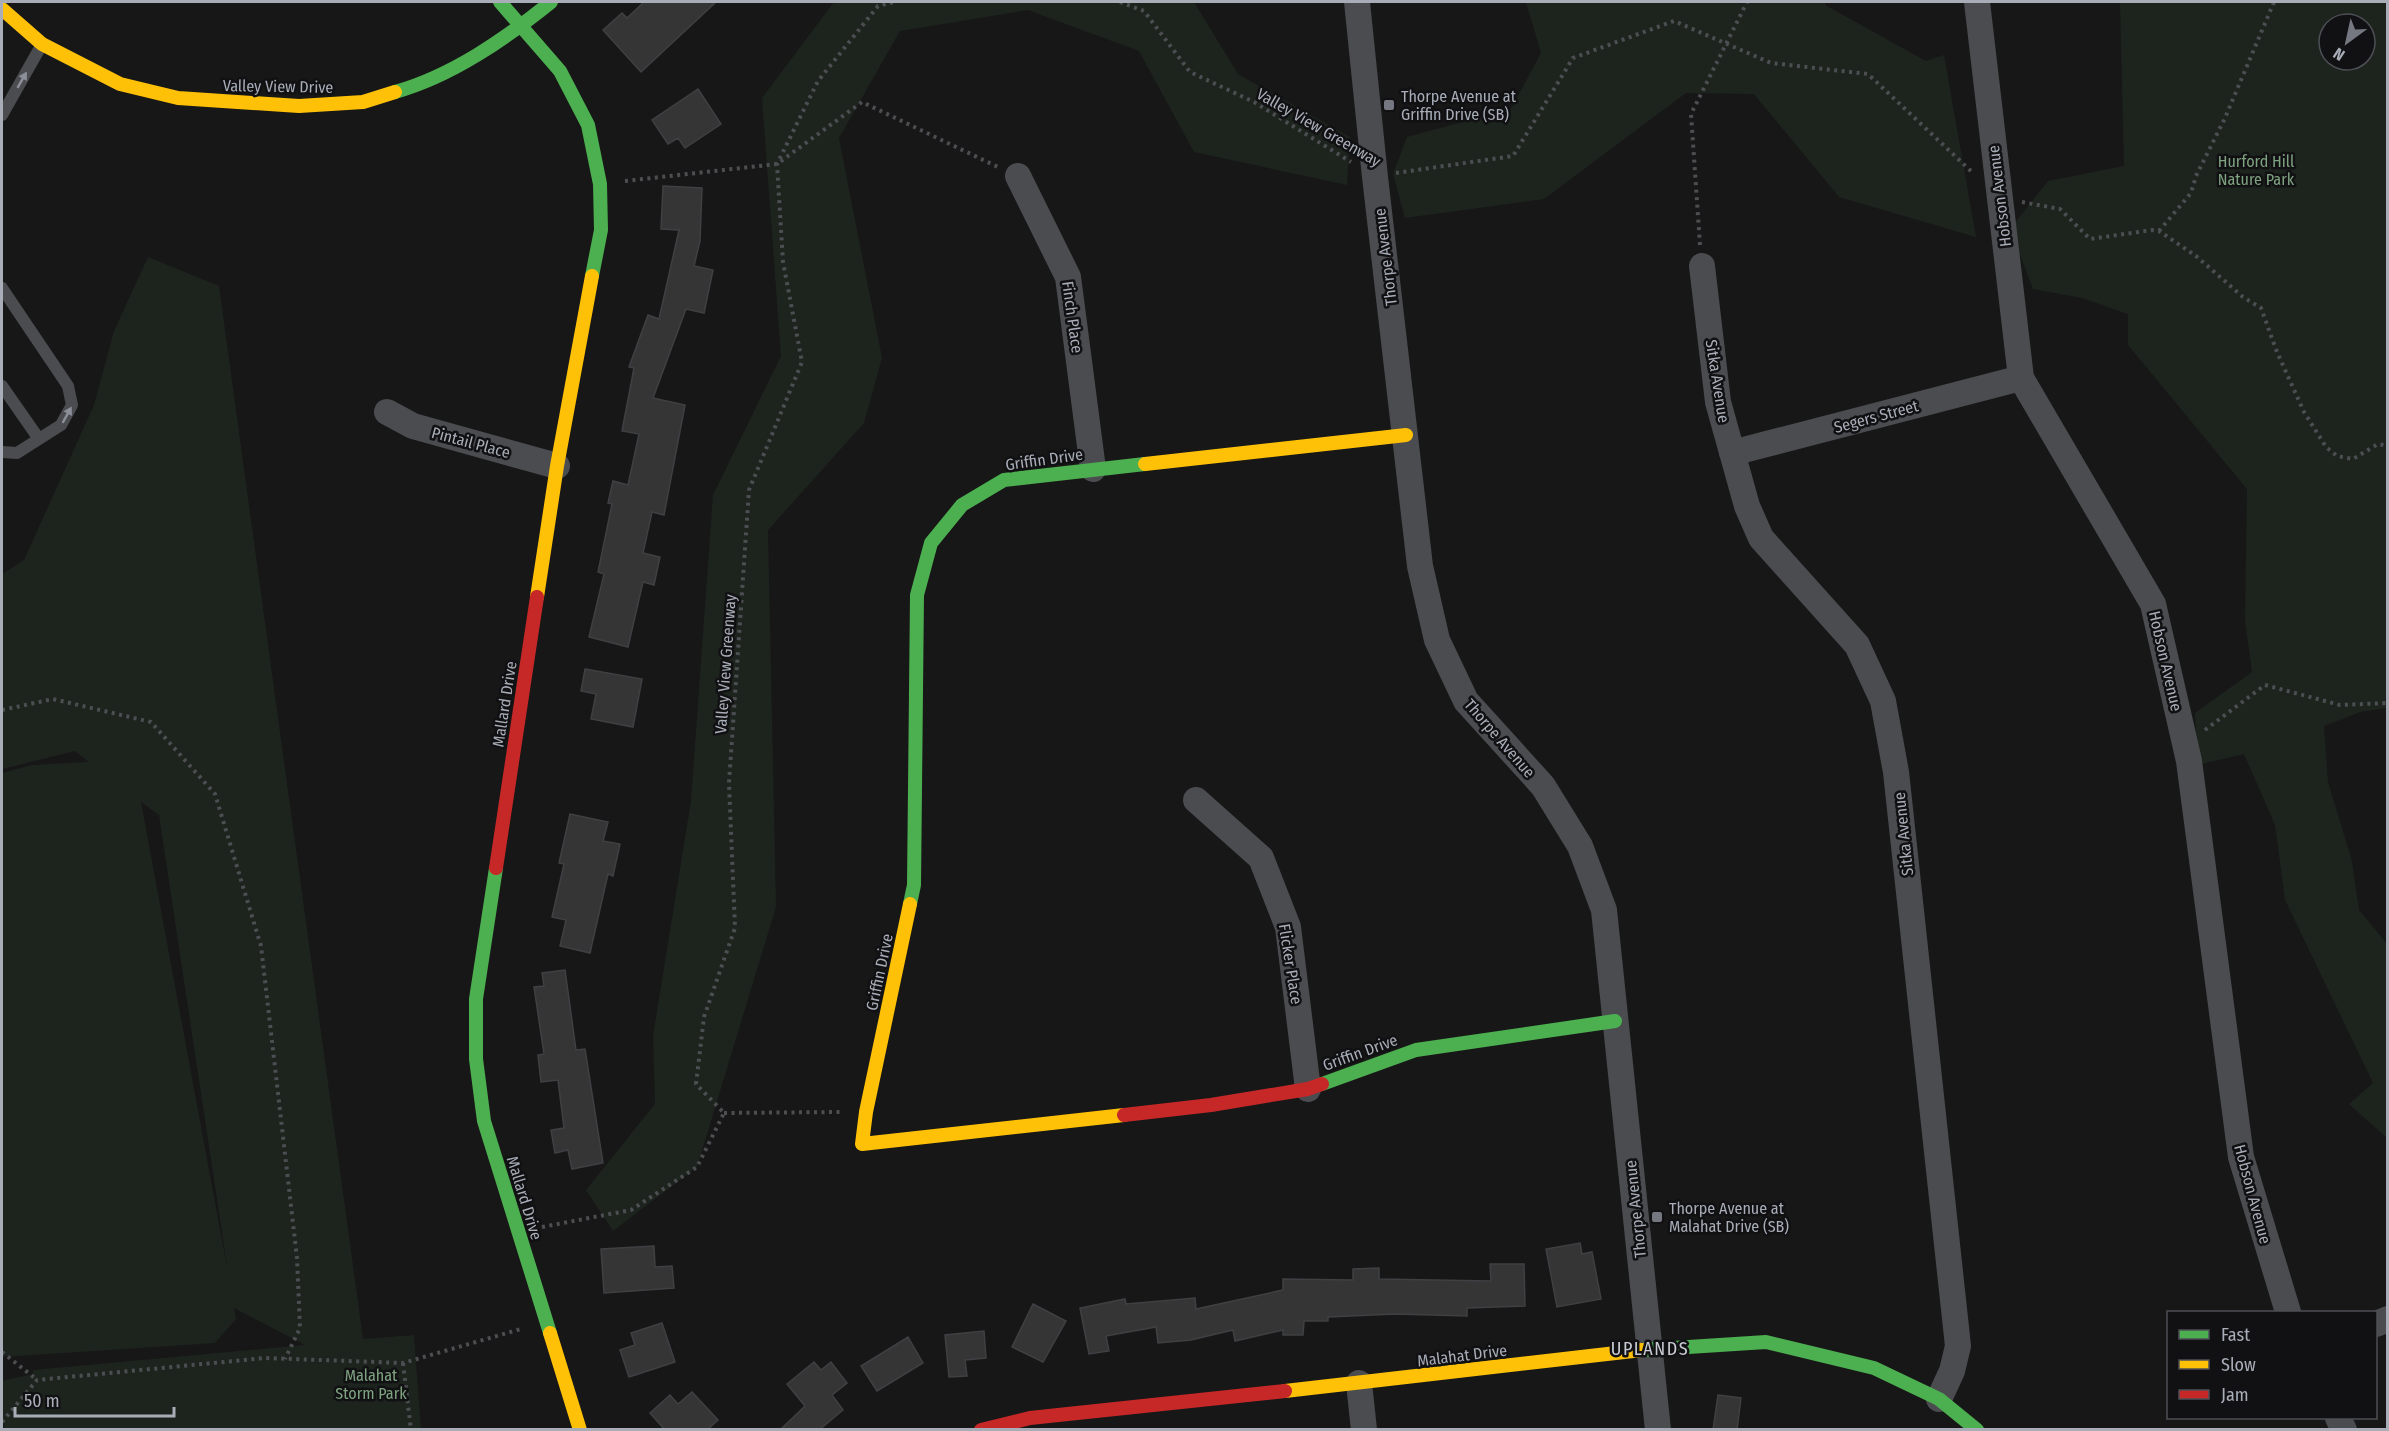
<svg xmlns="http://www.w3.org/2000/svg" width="2389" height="1431" viewBox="0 0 2389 1431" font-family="'Fira Sans Condensed',sans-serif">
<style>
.green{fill:#1d241e;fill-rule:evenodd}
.building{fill:#353536;stroke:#3f4043;stroke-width:1.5}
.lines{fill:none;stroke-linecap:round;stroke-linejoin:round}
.path{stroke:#4d4e52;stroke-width:4;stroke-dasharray:3 4.5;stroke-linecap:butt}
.lane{stroke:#4b4c50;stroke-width:12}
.street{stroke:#4b4c50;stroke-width:26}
.fast{stroke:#4caf50;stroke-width:14}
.slow{stroke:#ffc107;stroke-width:14}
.jam{stroke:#c62828;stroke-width:14}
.oneway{fill:#8c9099}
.poi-dot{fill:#757880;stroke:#111113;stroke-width:2}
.labels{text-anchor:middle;stroke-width:5;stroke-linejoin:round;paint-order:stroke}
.street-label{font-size:16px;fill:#a8adb8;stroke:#111113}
.poi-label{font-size:16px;fill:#a8adb8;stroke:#111113;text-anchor:start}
.park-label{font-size:16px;fill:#7fa381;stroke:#111113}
.neighbourhood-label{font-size:18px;letter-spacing:1.5px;fill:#c9ccd4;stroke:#111113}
</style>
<rect width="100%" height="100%" fill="#171717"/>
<path class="green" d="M834,2H1194L1238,74L1350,137L1347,185L1194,152L1139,51L1028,10L900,31L839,138L882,358L864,423L768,530L776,907L697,1167L613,1231L586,1190L655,1104L653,1036L691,801L713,495L781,356L762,98Z
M1526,2H1825V5L1926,61L1944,55L1976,237L1839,197L1754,94L1686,93L1544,199L1405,218L1393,174L1407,137L1511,109L1541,53Z
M2120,2H2387V708L2360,712L2324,726L2328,782L2352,861L2359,910L2387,944V1138L2349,1104L2373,1083L2285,900L2275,825L2244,754L2197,765L2195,713L2252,672L2245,620L2247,489L2128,345V314L2082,298L2033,289L2010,229L2048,181L2124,166ZM2329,24H2365V60H2329Z
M148,257L219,286L363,1339L414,1335L421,1429L5,1430L2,1418V1381L33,1374V1370L305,1345L234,1308L236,1319L215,1343L2,1357V773L32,765L89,762L75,751L2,769V574L24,560L94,405L114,331ZM141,802L159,815L229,1279V1278Z"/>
<path class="building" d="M644,2H716L641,72L603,30L622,13L627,18Z
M698,89L721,124L685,148L678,138L668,144L652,120Z
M663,186L702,188L700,241L694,266L713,270L704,313L686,309L653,398L685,405L664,515L652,512L643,553L660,557L654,585L643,582L628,647L589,637L604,574L598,572L612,504L608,503L613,481L628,485L639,434L622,431L634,368L629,367L648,315L659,319L679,230L661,229Z
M585,669L642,679L633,727L591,719L596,694L581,691Z
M570,814L608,822L603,841L620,844L613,876L608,874L590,953L560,946L566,920L552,917L564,864L559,863Z
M565,970L576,1050L585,1049L603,1163L572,1169L568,1150L555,1153L551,1130L564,1128L558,1080L541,1082L538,1055L544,1054L534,987L544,986L542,973Z
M1580,1243L1582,1254L1592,1252L1601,1299L1557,1307L1546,1249Z
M654,1246L655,1267L672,1266L674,1288L604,1293L601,1249Z
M1490,1264H1524L1525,1306L1467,1308V1316L1395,1314L1328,1317V1321H1304L1303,1335H1283V1330L1235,1341L1233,1330L1191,1340L1158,1343L1156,1327L1106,1336L1109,1351L1089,1354L1080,1308L1125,1299L1126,1304L1195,1298L1196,1309L1283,1290V1279L1353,1280V1269L1379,1268V1279L1491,1281Z
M1033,1304L1066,1321L1043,1362L1012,1347Z
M662,1323L675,1362L629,1377L620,1350L635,1345L631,1333Z
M984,1331L986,1358L965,1360L967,1376L949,1377L945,1335Z
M908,1337L923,1363L877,1391L861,1366Z
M814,1362L821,1370L831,1362L847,1383L832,1395L843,1410L819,1430H780L805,1406L787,1384Z
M692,1392L718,1420L707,1430H665L650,1413L670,1395L678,1404Z
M1718,1395L1741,1398L1737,1430H1713Z"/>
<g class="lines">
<path class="path" d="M1120,2L1144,11L1190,72L1254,102L1351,162
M1396,173L1513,156L1573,58L1674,21L1771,63L1868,74L1973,173
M625,181L777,164L862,102L998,167
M2022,202L2060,209L2090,239L2152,230L2159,231L2196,256L2243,297L2261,308L2277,352L2304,412L2326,447L2337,456L2353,459L2378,444L2388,446
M2159,231L2191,193L2196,176L2225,118L2274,2
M1700,245L1691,114L1747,2
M2,710L53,699L151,722L215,794L261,946L297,1258L300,1328L285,1359
M2205,730L2265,685L2340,705L2388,703
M724,1113L840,1112
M542,1227L631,1210L697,1167L724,1113L696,1084L704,1017L735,928L729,783L749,490L802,362L783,262L777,164L818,81L878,6L894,2
M2,1352L36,1379
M403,1363L411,1430
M2,1422L37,1380L265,1358L403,1363L521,1329"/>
<path class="lane" d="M2,115L41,46
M2,288L68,386L72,405L61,425L17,453L2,452
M2,386L39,439"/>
<path class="street" d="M1357,2L1375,177L1420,566L1437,640L1466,701L1543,786L1580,846L1604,910L1658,1430
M1977,2L2021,378L2153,604L2189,761L2241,1157L2288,1312
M1018,176L1068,277L1093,469
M1702,266L1718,402L1747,506L1761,538L1857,645L1883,701L1896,772L1958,1346L1952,1371L1939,1399
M387,412L413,426L557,466
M1732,453L2021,378
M1196,800L1261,858L1288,927L1308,1089
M2376,1324L2388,1319
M1359,1383L1364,1430
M2338,1418L2344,1430"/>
<path class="fast" d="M500,2L560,71L588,125L600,184L601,230L592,276
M395,92C452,76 505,39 551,2
M496,868L476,999V1059L484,1121L550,1333
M910,904L914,885L917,595L931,543L962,505L1004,480L1145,464
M1322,1084L1416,1050L1615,1021
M1642,1350L1766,1342L1874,1368L1939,1399L1977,1430"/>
<path class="slow" d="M2,9L42,44L120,84L178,98L299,106L363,102L395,92
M1145,464L1406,435
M537,597L557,466L592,276
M910,904L866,1112L862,1144L1124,1115
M550,1333L580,1430
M1285,1391L1642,1350"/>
<path class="jam" d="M496,868L537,597
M1124,1115L1211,1105L1308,1089L1322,1084
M981,1430L1030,1418L1285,1391"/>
</g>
<defs><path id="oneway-solid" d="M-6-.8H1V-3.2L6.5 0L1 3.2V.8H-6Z" transform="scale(1.5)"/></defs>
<g class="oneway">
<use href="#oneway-solid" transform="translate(22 80) rotate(-60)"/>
<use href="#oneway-solid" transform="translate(67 415) rotate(-61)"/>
</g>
<g class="poi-dot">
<rect x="1383" y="99" width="12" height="12" rx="3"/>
<rect x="1651" y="1211" width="12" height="12" rx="3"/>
</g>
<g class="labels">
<g class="street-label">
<text transform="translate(278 86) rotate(1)" y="6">Valley View Drive</text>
<text transform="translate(1319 127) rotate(30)" y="6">Valley View Greenway</text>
<text transform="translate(1999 196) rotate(-97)" y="6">Hobson Avenue</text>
<text transform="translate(1385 257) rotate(-97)" y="6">Thorpe Avenue</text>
<text transform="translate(1073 317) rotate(82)" y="6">Finch Place</text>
<text transform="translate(1718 381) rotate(81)" y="6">Sitka Avenue</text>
<text transform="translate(1876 416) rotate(-15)" y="6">Segers Street</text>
<text transform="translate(471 442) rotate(15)" y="6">Pintail Place</text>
<text transform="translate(1044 459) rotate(-8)" y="6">Griffin Drive</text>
<text transform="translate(2166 661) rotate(77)" y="6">Hobson Avenue</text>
<text transform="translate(725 664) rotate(-86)" y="6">Valley View Greenway</text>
<text transform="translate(504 704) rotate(-81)" y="6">Mallard Drive</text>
<text transform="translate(1500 738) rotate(49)" y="6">Thorpe Avenue</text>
<text transform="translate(1903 834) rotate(-96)" y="6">Sitka Avenue</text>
<text transform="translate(1291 964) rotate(81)" y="6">Flicker Place</text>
<text transform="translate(879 972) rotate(-78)" y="6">Griffin Drive</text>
<text transform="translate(1360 1052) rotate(-20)" y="6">Griffin Drive</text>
<text transform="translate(2253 1194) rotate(75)" y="6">Hobson Avenue</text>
<text transform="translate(525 1198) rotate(73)" y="6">Mallard Drive</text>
<text transform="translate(1635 1209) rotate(-96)" y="6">Thorpe Avenue</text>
<text transform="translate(1462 1355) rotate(-7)" y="6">Malahat Drive</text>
</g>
<g class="poi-label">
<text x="1401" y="102">Thorpe Avenue at<tspan x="1401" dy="18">Griffin Drive (SB)</tspan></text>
<text x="1669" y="1214">Thorpe Avenue at<tspan x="1669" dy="18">Malahat Drive (SB)</tspan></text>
</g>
<g class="park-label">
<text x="2256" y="167">Hurford Hill<tspan x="2256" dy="18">Nature Park</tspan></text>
<text x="371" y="1381">Malahat<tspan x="371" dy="18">Storm Park</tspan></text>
</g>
<g class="neighbourhood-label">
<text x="1650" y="1355">UPLANDS</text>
</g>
</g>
<rect width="2389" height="1431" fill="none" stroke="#a8adb8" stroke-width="6"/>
<rect x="2167" y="1311" width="210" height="108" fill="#111113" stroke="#4d4f55" stroke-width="1.5"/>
<rect x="2179" y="1330" width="30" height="9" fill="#4caf50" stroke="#4d4f55" stroke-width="1.5"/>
<text x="2221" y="1341" font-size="18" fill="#a8adb8">Fast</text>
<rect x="2179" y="1360" width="30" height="9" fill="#ffc107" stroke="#4d4f55" stroke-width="1.5"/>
<text x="2221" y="1371" font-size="18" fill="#a8adb8">Slow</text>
<rect x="2179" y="1390" width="30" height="9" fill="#c62828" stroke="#4d4f55" stroke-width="1.5"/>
<text x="2221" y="1401" font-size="18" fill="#a8adb8">Jam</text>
<g transform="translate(2347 42) rotate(213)"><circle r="28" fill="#111113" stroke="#4d4f55" stroke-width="1.5"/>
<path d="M0-4.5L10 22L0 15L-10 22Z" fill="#757880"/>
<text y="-9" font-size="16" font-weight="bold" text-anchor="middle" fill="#a8adb8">N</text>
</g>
<path d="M15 1407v9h159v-9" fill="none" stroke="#a8adb8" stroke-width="3"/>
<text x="24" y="1407" font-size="18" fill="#a8adb8" stroke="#111113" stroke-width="4.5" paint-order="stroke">50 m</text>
</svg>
